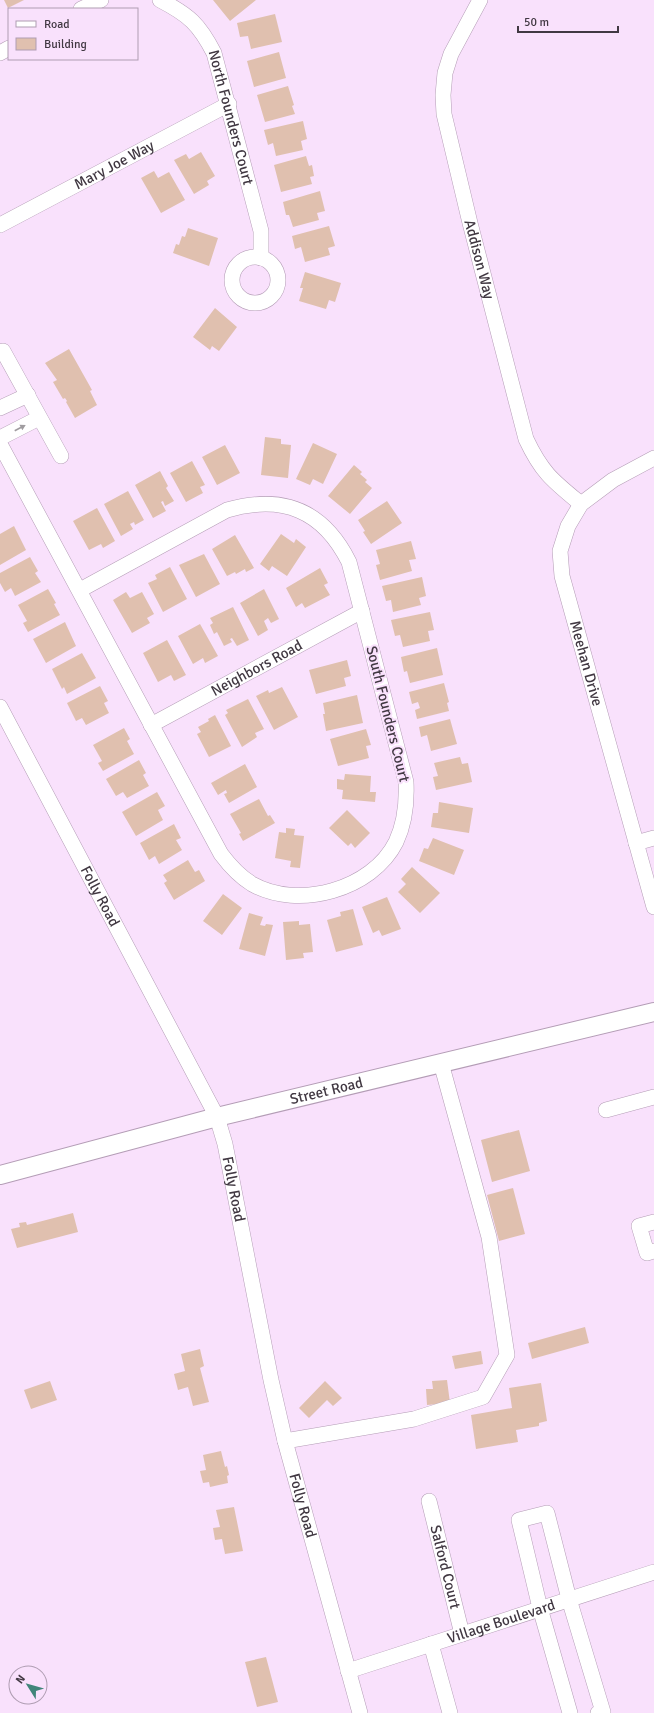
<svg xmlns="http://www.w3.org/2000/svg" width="654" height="1713" viewBox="0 0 654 1713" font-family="Signika,sans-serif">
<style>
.building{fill:#e0c0af}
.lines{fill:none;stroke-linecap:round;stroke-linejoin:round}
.minor-casing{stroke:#b49db6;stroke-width:16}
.major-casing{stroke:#b49db6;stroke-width:20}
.minor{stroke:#fff;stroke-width:15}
.major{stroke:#fff;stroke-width:18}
.oneway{fill:#a09ca0}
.labels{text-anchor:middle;stroke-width:4;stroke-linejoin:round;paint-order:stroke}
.street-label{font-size:15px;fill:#413842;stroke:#f9e1fc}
</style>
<rect width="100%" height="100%" fill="#f9e1fc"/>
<path class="building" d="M4,0H24L8,8Z
M213,0H256L230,21Z
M275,14L282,42L251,49L248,36L240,37L237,23Z
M279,52L286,78L254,87L247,61Z
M288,86L294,105L292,106L295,114L265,122L257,95Z
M303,121L307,139L301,141L303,150L276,156L273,143L268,145L264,130Z
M201,152L215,176L207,181L209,185L194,194L174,160L186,154L189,159Z
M306,156L309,166L312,165L314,176L310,177L312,184L281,192L274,165Z
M154,171L158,178L169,172L185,200L161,213L141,178Z
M320,191L325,211L317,213L319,220L293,227L289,215H286L283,202Z
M329,226L335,246L328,248L330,255L305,262L301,247L295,249L292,236Z
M188,228L218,238L209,266L173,253L176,244L179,245L182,236L185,237Z
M305,272L341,283L335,302L329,300L326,309L299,301L303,288H300Z
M215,308L237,327L219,351L212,346L210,350L193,337Z
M69,349L92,390L90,391L97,405L75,418L66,402L67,401L65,398L63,399L53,382L57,380L45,363Z
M265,437L281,439V444L291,445L288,478L261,475Z
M313,443L337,454L323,484L313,479L310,485L296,479Z
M225,445L240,473L217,485L202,457Z
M192,461L205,485L200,487L203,493L186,502L170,473Z
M354,465L362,472L360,474L367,480L365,482L372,488L350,514L328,496Z
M160,471L168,486L166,488L174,501L165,506L163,501L161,502L166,511L153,518L135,485Z
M128,491L144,520L135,525L134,522L130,524L133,529L121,536L104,504Z
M387,501L402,523L371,544L363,532L365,531L358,520Z
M97,508L115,541L103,548L101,544L89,550L73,521Z
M14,526L26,550L0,565V534Z
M281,534L294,543L296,539L306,547L287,576L272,566L269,571L260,564Z
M235,535L254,568L246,572L245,569L236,574L235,572L227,576L212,549Z
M411,541L416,559L409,560L412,571L380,580L376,565L380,564L376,550Z
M204,554L220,584L196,597L179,565Z
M30,557L38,571L35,573L41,582L15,596L11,588L5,592L0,583V573Z
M170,567L187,599L163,612L148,583L157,579L155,575Z
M320,568L328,583L324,585L330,595L305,608L302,603L296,607L286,588Z
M422,577L426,596L419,598L421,605L393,612L391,600L386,601L382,586Z
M48,589L56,603L54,604L60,615L28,632L23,623L27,621L18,605Z
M264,589L279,619L271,623L268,618L264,621L268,630L258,636L240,603Z
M126,592L130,598L142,592L154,614L147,618L150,623L132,633L113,600Z
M233,607L249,640L237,646L232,638L230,639L232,642L224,646L217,632L214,634L210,625L213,623L210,618Z
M430,612L434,630L428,631L430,641L403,647L400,635L395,636L391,620Z
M65,622L76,646L46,663L33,639Z
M200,624L218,656L205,663L203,658L193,664L178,636Z
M167,640L186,675L174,681L171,675L158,682L143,653Z
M437,648L443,675L410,683L407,671L404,672L401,657Z
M82,653L96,678L67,694L64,687L62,689L52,669Z
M347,660L351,676L344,678L346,686L316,694L309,670Z
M444,683L449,702L447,703L449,711L417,719L415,710L420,708L418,702L412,704L409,692Z
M100,686L108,701L104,703L109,713L86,725L82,718L76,721L67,703Z
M282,687L298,717L274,730L256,696L268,690L269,693Z
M357,695L363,723L326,731L323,714H325L323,703Z
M248,699L264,729L255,733L257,737L242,747L225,715L228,713L226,710Z
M215,715L231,746L209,757L197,734L201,732L198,727L209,721L208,719Z
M450,719L457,744L431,751L427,735L421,737L419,727Z
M124,728L130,739L127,741L134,754L103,771L98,763L102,761L93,745Z
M366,729L371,745L366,746L369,758L338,766L330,739Z
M460,757L462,764L468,763L472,782L436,790L433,777L438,776L434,763Z
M139,760L146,773L143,775L149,786L127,798L123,792L116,796L106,779Z
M245,764L257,787L229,803L224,794L227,793L226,790L218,795L211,783Z
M345,774L371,776L370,792H376L375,802L342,799L343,790L337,789V779L344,780Z
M157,792L165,806L158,810L163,820L136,836L122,812Z
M259,799L268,816L270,815L275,823L243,841L239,834L241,833L230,814Z
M439,802L473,808L469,833L431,827L433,813H438Z
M347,810L370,833L355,848L351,843L348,846L329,828Z
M174,824L181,838L176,840L182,850L159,864L155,856L149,860L140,843Z
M286,828L295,829L294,835L304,836L300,868L290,867L291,861L275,858L279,832L286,833Z
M433,838L464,850L454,875L419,861L424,848L428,849Z
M188,860L195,872L199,870L205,881L174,900L164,883L167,881L163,875Z
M412,867L440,893L420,913L398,892L406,884L401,879Z
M223,894L242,908L222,935L203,921Z
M387,897L401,929L382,936L379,930L373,933L362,907Z
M353,909L363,945L336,952L327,920L341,916L340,912Z
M249,913L263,917L260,925L265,926L266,924L273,925L265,956L239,949Z
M299,921V925L310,924L313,952L303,953L304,958L286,960L283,922Z
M519,1130L530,1171L492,1182L481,1140Z
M513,1188L525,1234L499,1241L487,1195Z
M73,1213L78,1232L17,1248L11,1229L20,1227L19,1223L26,1222L27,1225Z
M585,1327L589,1343L532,1359L528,1343Z
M200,1349L204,1366L200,1368L209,1402L193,1406L188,1387L178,1390L174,1374L185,1371L181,1354Z
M481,1351L483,1364L455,1369L452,1356Z
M447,1380L450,1403L427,1405L426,1389H433L432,1381Z
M50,1381L57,1400L31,1409L24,1390Z
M325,1381L342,1398L333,1406L327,1400L309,1418L299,1408Z
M541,1383L547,1421L539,1423V1426L516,1430L518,1442L476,1449L471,1415L512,1408L509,1388Z
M221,1451L225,1467L227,1466L229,1475L227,1476L228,1483L210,1487L209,1482L203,1483L200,1471L206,1470L203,1455Z
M234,1507L243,1551L225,1554L222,1539L215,1540L213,1528L220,1527L216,1510Z
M266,1657L278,1702L257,1707L245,1662Z"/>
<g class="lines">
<defs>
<g id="minor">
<path id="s1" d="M160,0C189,15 199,24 214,53L261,231V258"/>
<path id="s2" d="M480,0L451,54L445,73L443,95L444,114L470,223L526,439C542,473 553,481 581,504"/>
<path d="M81,9L101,0"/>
<path d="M0,53L9,48"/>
<path id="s3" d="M0,225L229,104"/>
<circle cx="255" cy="280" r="23"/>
<path d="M3,351L61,456"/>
<path d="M0,408L28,395"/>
<path d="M0,438L39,418"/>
<path d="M0,444L221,854C230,866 239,876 252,884C298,910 372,890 396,842C405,823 407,803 406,782L349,562C323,510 283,494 227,510L80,590"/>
<path id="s4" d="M654,458L613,480L581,504L568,526L560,551L562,576L654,907"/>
<path id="s5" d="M0,707L217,1117L225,1144L271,1380L285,1441L360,1713"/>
<path id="s6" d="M151,725L362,611"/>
<path d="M636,843L654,838"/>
<path d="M606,1110L654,1097"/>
<path d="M654,1222L639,1226L647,1253L654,1251"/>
<path d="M285,1441L414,1419L483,1397L507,1355L489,1237L441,1063"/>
<path id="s7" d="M429,1501L462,1634"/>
<path d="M431,1644L450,1713"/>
<path id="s8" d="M348,1671L654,1572"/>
<path d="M570,1713L540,1608L519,1520L547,1513L569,1599L603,1712L598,1713"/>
</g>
<g id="major">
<path id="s9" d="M0,1175L217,1117L654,1012"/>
</g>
</defs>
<use href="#minor" class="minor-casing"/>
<use href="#major" class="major-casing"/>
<use href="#minor" class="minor"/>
<use href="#major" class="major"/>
</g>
<defs><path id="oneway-solid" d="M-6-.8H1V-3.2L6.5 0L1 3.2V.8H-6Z"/></defs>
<use class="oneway" href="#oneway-solid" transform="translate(20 428) rotate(-28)"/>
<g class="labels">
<g class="street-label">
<text dy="5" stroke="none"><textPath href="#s1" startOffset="144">North Founders Court</textPath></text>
<text dy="5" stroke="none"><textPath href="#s3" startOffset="129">Mary Joe Way</textPath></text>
<text dy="5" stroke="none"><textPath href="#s2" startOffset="272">Addison Way</textPath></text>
<text dy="5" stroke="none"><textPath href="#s4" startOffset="254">Meehan Drive</textPath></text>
<text dy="5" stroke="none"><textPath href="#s6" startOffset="120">Neighbors Road</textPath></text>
<text transform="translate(388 714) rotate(76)" y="5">South Founders Court</text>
<text dy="5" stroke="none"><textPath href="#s5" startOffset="214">Folly Road</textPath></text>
<text dy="5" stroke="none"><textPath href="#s9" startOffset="337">Street Road</textPath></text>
<text dy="5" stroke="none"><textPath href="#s5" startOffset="538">Folly Road</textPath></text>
<text dy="5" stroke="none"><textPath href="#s5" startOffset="862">Folly Road</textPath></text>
<text dy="5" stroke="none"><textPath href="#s7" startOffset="68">Salford Court</textPath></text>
<text dy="5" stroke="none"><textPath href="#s8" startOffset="161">Village Boulevard</textPath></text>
</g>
</g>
<rect x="8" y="8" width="130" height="52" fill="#f9e1fc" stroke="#af9db2"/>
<rect x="16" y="21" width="20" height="6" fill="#ffffff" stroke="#af9db2"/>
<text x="44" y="28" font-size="12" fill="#413842">Road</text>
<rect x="16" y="38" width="20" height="12" fill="#e0c0af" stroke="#af9db2"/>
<text x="44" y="48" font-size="12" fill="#413842">Building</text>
<g transform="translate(28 1685) rotate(307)"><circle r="19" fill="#f9e1fc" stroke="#af9db2"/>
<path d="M0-3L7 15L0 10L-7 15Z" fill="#41857a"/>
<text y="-6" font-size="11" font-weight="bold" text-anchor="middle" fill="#413842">N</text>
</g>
<path d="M518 26v6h100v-6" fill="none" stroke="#413842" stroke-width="2"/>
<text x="524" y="26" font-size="12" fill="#413842" stroke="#f9e1fc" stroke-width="3" paint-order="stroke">50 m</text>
</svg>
